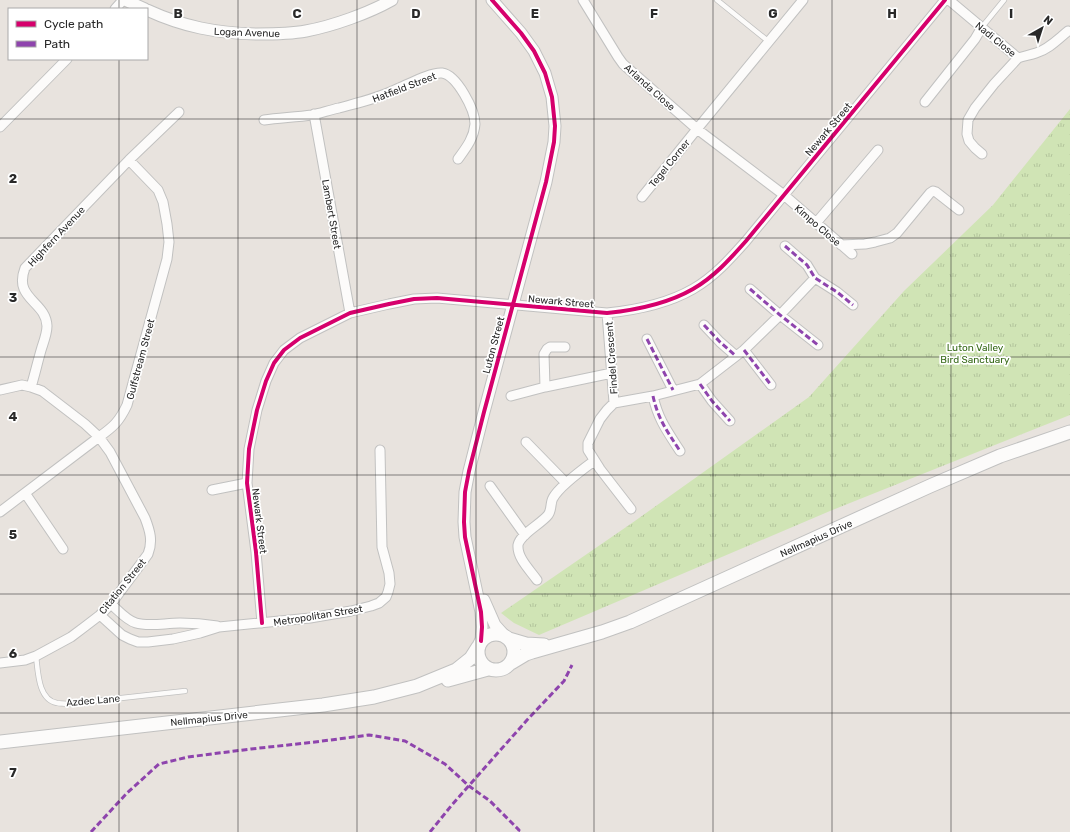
<svg xmlns="http://www.w3.org/2000/svg" width="1070" height="832" viewBox="0 0 1070 832" font-family="Rubik,sans-serif">
<style>
.park{fill:url(#park-tufts)}
.lines{fill:none;stroke-linecap:round;stroke-linejoin:round}
.service-casing{stroke:#c1c1c0;stroke-width:6}
.minor-casing{stroke:#c1c1c0;stroke-width:11}
.tertiary-casing{stroke:#c1c1c0;stroke-width:13}
.secondary-casing{stroke:#c1c1c0;stroke-width:15}
.service{stroke:#fcfbfa;stroke-width:4.5}
.minor{stroke:#fcfbfa;stroke-width:9}
.tertiary{stroke:#fcfbfa;stroke-width:11}
.secondary{stroke:#fcfbfa;stroke-width:13}
.quiet{stroke:#8e44ad;stroke-width:3;stroke-dasharray:6 3;stroke-linecap:butt}
.cycleway-casing{stroke:#fff;stroke-width:6}
.cycleway{stroke:#d6006c;stroke-width:4}
.grid{fill:none;stroke:#292929;stroke-width:1;stroke-opacity:0.55}
.labels{text-anchor:middle;stroke-width:3.5;stroke-linejoin:round;paint-order:stroke}
.street-label{font-size:10px;fill:#292929;stroke:#fff}
.park-label{font-size:10px;fill:#366917;stroke:#fff}
.grid-label{font-size:13px;text-anchor:middle;font-weight:bold;fill:#292929;stroke:#fff;stroke-width:3.5;stroke-linejoin:round;paint-order:stroke}
</style>
<defs>
<pattern id="park-tufts" width="24" height="20" patternUnits="userSpaceOnUse"><rect width="24" height="20" fill="#d0e4b5"/><path d="M3 7l-1-3M5 7V3M7 7l1-3M15 17l-1-3M17 17v-4M19 17l1-3" fill="none" stroke="#b3c49c"/></pattern>
</defs>
<rect width="100%" height="100%" fill="#e8e3de"/>
<path class="park" d="M1070,109V415L830,511L539,635L514,623L501,613L632,523L809,397L904,291L993,205Z"/>
<g class="lines">
<defs>
<path id="service" d="M717,0L768,41
M982,27L1004,0
M36,656C38,671 38,700 57,703C60,704 64,703 67,704L185,691"/>
<path id="minor" d="M583,0L618,57L623,64L697,129L784,195L852,254
M949,0L1018,58
M115,9L123,0
M1018,58C1024,56 1030,55 1036,53C1049,49 1058,39 1068,31
M925,102L975,39L982,27
M314,114L350,313
M264,120C280,118 297,117 312,115C321,113 330,110 339,108C361,102 379,98 399,88C409,84 431,72 442,73C457,75 475,110 475,124C474,138 466,148 458,159
M0,127L67,59
M982,154L975,148L969,141L967,134L968,120L975,108L994,84L1018,58
M642,197L697,129L803,0
M816,223L878,150
M841,245L865,244L875,242L890,238L897,233L930,193L933,191L936,192L959,210
M785,246L807,265L815,278L837,292L853,305
M750,289L780,315L818,345
M607,313L614,403
M704,325L720,342L736,356
M647,339L673,390
M744,350L771,385
M700,384L712,401L730,421
M31,387C35,374 38,360 42,347C44,341 47,333 47,326C46,301 13,299 25,268L129,160L179,112
M545,387L544,354L547,349L550,347H565
M0,390L22,385L31,387L42,391L85,424L99,437L110,452L145,518C150,531 153,541 148,554L111,604L100,615L83,628L71,637L36,656L25,660L0,663
M511,396L545,387L612,373
M653,396C658,419 667,431 680,451
M526,442L566,483
M490,486L525,535
M212,490L247,483
M25,493L63,549
M631,509L600,469L588,450V443L600,419L607,410L614,403L653,396L700,384L744,350L780,315L815,278
M0,512L99,437C113,427 119,422 127,405L167,259L169,242L167,224L163,202L158,190L129,160
M537,580C530,570 517,558 518,545C520,534 541,524 548,515C552,510 550,503 553,498C559,487 583,469 594,461
M111,604C118,610 126,620 136,623C149,627 165,623 180,623C192,623 205,624 217,626
M100,615L122,635L130,639L138,642H148L173,639L200,633L219,627L310,618L351,611L371,606L379,603L386,597L388,592L390,584L389,573L382,547L380,450
M262,623L256,552L247,483L249,449L257,410L266,381L274,363L284,350L300,338L350,313L389,304L414,299L437,298L607,313C637,310 667,304 693,289C714,277 730,259 746,241L945,0"/>
<path id="tertiary" d="M125,0L145,9
M147,10C184,27 216,33 257,34C273,34 290,34 306,31C333,26 369,13 392,0
M484,600L495,625L504,635
M481,641L482,627L481,612L465,537L464,522L465,492L469,471L484,412L546,182L554,142L555,126L552,97L545,73L534,51L521,33L492,0"/>
<path id="secondary" d="M478 652a18 18 0 1 1 36 0a18 18 0 1 1-36 0Z
M509,639L526,644L544,645
M511,663L526,654L532,652L602,632L630,622L930,486L1000,456L1070,432
M448,680L488,669
M0,742L323,705L374,697L417,686L456,670L471,658L478,647"/>
</defs>
<use href="#service" class="service-casing"/>
<use href="#minor" class="minor-casing"/>
<use href="#tertiary" class="tertiary-casing"/>
<use href="#secondary" class="secondary-casing"/>
<use href="#service" class="service"/>
<use href="#minor" class="minor"/>
<use href="#tertiary" class="tertiary"/>
<use href="#secondary" class="secondary"/>
<path class="quiet" d="M785,246L807,265L815,278L837,292L853,305
M750,289L780,315L818,345
M704,325L720,342L736,356
M647,339L673,390
M744,350L771,385
M700,384L712,401L730,421
M653,396C658,419 667,431 680,451
M91,832L127,793L159,764L188,757L251,749L315,742L369,735L405,741L445,764L469,786L490,801L519,830L518,832
M430,832L451,806L527,720L564,681L572,665"/>
<defs>
<path id="cycleway" d="M262,623L256,552L247,483L249,449L257,410L266,381L274,363L284,350L300,338L350,313L389,304L414,299L437,298L607,313C637,310 667,304 693,289C714,277 730,259 746,241L945,0
M481,641L482,627L481,612L465,537L464,522L465,492L469,471L484,412L546,182L554,142L555,126L552,97L545,73L534,51L521,33L492,0"/>
</defs>
<use href="#cycleway" class="cycleway-casing"/>
<use href="#cycleway" class="cycleway"/>
</g>
<path class="grid" d="M119,0V9M238,0V832M357,0V832M476,0V832M594,0V832M713,0V832M832,0V832M951,0V832M119,59V832M0,119H1070M0,238H1070M0,357H1070M0,475H1070M0,594H1070M0,713H1070"/>
<g class="labels">
<g class="street-label">
<text transform="translate(247 32) rotate(2)" y="4">Logan Avenue</text>
<text transform="translate(996 39) rotate(39)" y="4">Nadi Close</text>
<text transform="translate(404 87) rotate(-21)" y="4">Hatfield Street</text>
<text transform="translate(650 87) rotate(42)" y="4">Arlanda Close</text>
<text transform="translate(828 129) rotate(-50)" y="4">Newark Street</text>
<text transform="translate(669 163) rotate(-51)" y="4">Tegel Corner</text>
<text transform="translate(332 214) rotate(80)" y="4">Lambert Street</text>
<text transform="translate(818 225) rotate(41)" y="4">Kimpo Close</text>
<text transform="translate(56 236) rotate(-47)" y="4">Highfern Avenue</text>
<text transform="translate(561 301) rotate(5)" y="4">Newark Street</text>
<text transform="translate(493 345) rotate(-75)" y="4">Luton Street</text>
<text transform="translate(611 358) rotate(-94)" y="4">Findel Crescent</text>
<text transform="translate(140 359) rotate(-75)" y="4">Gulfstream Street</text>
<text transform="translate(260 521) rotate(83)" y="4">Newark Street</text>
<text transform="translate(816 538) rotate(-24)" y="4">Nellmapius Drive</text>
<text transform="translate(122 586) rotate(-51)" y="4">Citation Street</text>
<text transform="translate(318 615) rotate(-9)" y="4">Metropolitan Street</text>
<text transform="translate(93 700) rotate(-5)" y="4">Azdec Lane</text>
<text transform="translate(209 718) rotate(-6)" y="4">Nellmapius Drive</text>
</g>
<g class="park-label">
<text x="975" y="351">Luton Valley<tspan x="975" dy="12">Bird Sanctuary</tspan></text>
</g>
</g>
<g class="grid-label">
<text x="178" y="18">B</text>
<text x="297" y="18">C</text>
<text x="416" y="18">D</text>
<text x="535" y="18">E</text>
<text x="654" y="18">F</text>
<text x="773" y="18">G</text>
<text x="892" y="18">H</text>
<text x="1011" y="18">I</text>
<text x="13" y="183">2</text>
<text x="13" y="302">3</text>
<text x="13" y="421">4</text>
<text x="13" y="539">5</text>
<text x="13" y="658">6</text>
<text x="13" y="777">7</text>
</g>
<rect x="8" y="8" width="140" height="52" fill="#ffffff" stroke="#a9a9a9"/>
<rect x="16" y="21" width="20" height="6" fill="#d6006c" stroke="#a9a9a9"/>
<text x="44" y="28" font-size="12" fill="#292929">Cycle path</text>
<rect x="16" y="41" width="20" height="6" fill="#8e44ad" stroke="#a9a9a9"/>
<text x="44" y="48" font-size="12" fill="#292929">Path</text>
<g transform="translate(1042 28) rotate(39)" stroke="#ffffff" stroke-width="3" paint-order="stroke">
<path d="M0-3L7 15L0 10L-7 15Z" fill="#292929"/>
<text y="-6" font-size="11" font-weight="bold" text-anchor="middle" fill="#292929">N</text>
</g>
</svg>
